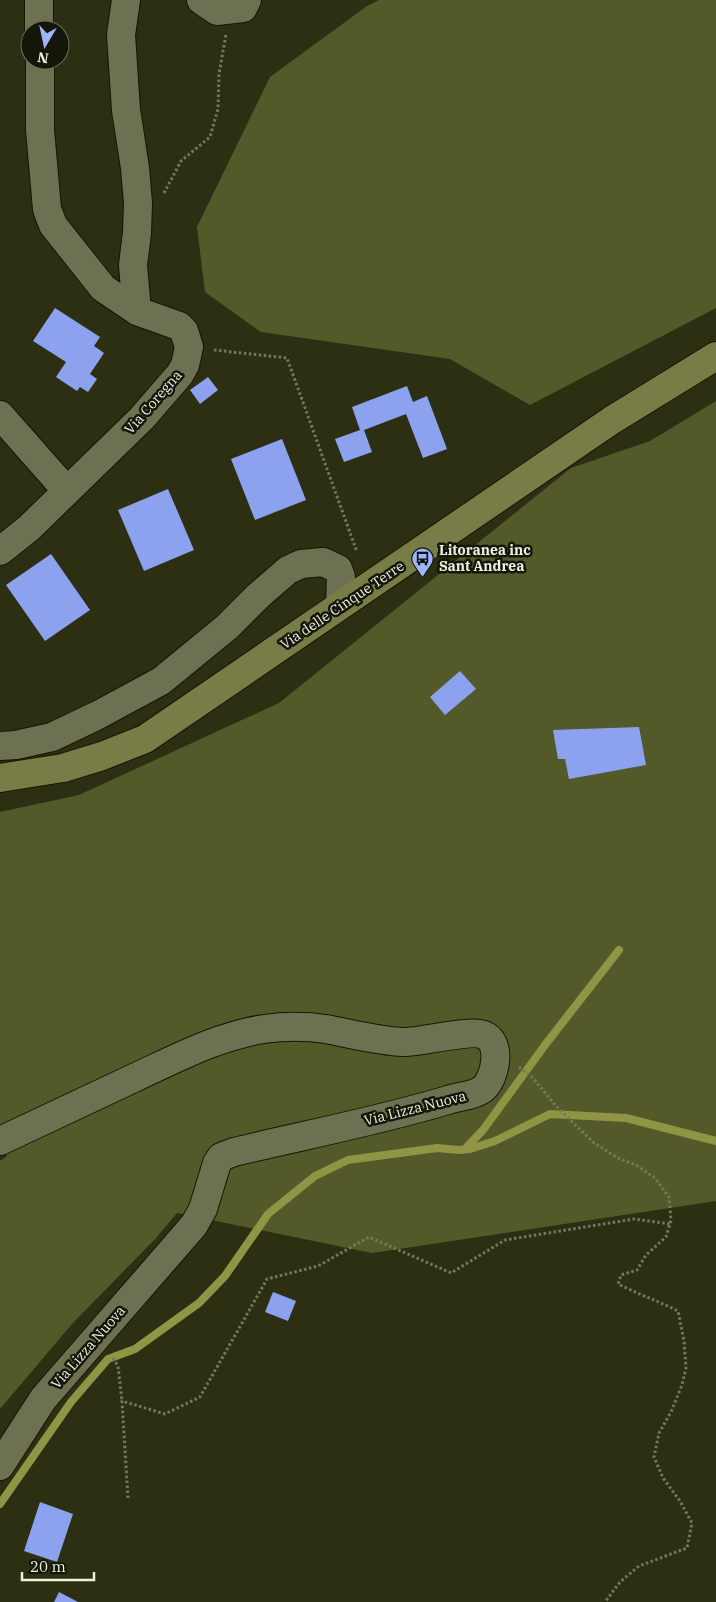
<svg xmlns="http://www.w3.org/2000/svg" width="716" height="1602" viewBox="0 0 716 1602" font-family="'IBM Plex Serif',serif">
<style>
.green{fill:#545929}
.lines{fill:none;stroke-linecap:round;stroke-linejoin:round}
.stream{stroke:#8f9545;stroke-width:8}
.building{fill:#8ca2ee}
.minor-casing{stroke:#151700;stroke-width:30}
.secondary-casing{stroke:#151700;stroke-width:30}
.path{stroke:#75775e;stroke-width:3;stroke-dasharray:2.5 2.5;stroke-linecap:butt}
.minor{stroke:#6d7151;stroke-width:28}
.secondary{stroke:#787d48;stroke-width:28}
.labels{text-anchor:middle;stroke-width:5;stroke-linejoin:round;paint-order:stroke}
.street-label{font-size:14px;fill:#eef1df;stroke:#15160a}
.poi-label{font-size:14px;font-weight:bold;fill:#eef1df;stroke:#15160a;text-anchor:start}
</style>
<rect width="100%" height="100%" fill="#2d2f12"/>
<path class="green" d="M379,0H716V308L530,405L450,359L261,332L205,292L197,227L270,77L367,6Z
M716,401V1201L372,1253L177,1213L156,1238L72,1324L0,1409V1161L7,1156L0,1145V812L79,795L279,703L571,468L650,441Z"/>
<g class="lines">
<path class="stream" d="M465,1149L483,1130L545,1045L619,950
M0,1504L71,1402L108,1359L135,1349L199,1303L225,1276L268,1214L315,1176L348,1160L437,1148L459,1150L470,1149L495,1141L550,1114L626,1118L716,1141"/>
</g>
<path class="building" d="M55,308L100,337L94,346L104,353L90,374L97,379L88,392L80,387L77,391L56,377L66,362L33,341Z
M208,377L218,390L200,404L190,390Z
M407,386L413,402L427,396L447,449L423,458L406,414L364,430L372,452L344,462L335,439L360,430L352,407Z
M282,439L306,500L255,520L231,459Z
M168,489L194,550L144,571L118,510Z
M51,554L90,610L45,641L6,585Z
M460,671L476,689L445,715L430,697Z
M639,727L646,765L569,779L565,759H558L553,730Z
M273,1292L296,1301L288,1321L265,1312Z
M40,1502L73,1514L57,1562L24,1551Z
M59,1592L78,1602H54Z"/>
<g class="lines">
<defs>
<path id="minor" d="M39,0V30
M126,0L121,35L126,110L135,168L138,203L137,233L133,265L137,311
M201,0L217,11L243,8L247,0
M0,415L67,491
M0,551L29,528L142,418L180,374L185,365L189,347L184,331L179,326L137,311L103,288L53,225L47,209L40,130V60
M0,746L16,745L52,737L98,715L161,681L227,627L258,596L288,570L301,564L323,562L338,569L341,577L340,605
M0,1141C45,1120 90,1099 136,1077C177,1058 218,1036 264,1029C284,1026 306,1026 326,1029C352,1034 378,1041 404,1042C423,1042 474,1028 486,1036C502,1045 495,1078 484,1088C475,1096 459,1096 448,1100C378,1121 305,1135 234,1152L221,1157L217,1163L203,1209L194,1225L43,1399L0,1466"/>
<path id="secondary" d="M0,778L63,768L102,756L145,739L612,420L716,356"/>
</defs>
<use href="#minor" class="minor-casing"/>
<use href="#secondary" class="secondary-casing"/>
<path class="path" d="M164,193L181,161L210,137L218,109L219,74L226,34
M214,350L287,358L357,552
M519,1067L532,1077L556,1106L594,1143L618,1158L636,1165L655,1178L669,1197L671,1220L666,1237L646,1255L637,1270L621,1275L618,1284C638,1294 658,1301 678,1311L684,1341L686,1368L682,1385L671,1412L659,1433L654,1457L663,1478L680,1501L692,1523L687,1548L639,1566L620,1582L605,1602
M113,1358L118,1366L122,1401
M128,1498L122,1401L165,1414L200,1397L267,1279L318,1266L369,1237L451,1273L505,1240L634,1219L671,1224"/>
<use href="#minor" class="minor"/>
<use href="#secondary" class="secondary"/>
</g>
<defs>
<symbol id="bus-pin" viewBox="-11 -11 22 30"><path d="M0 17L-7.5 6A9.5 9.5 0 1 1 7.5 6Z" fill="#9eb4fd" stroke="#15160a"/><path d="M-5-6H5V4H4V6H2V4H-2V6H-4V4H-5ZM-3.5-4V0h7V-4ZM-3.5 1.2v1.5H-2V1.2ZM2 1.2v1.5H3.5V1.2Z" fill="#111"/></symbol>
</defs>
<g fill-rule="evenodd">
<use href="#bus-pin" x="410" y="546" width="25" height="34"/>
</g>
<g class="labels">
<g class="street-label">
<text transform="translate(153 402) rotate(-49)" y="5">Via Coregna</text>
<text transform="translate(342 605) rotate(-34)" y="5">Via delle Cinque Terre</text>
<text transform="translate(415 1108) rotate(-14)" y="5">Via Lizza Nuova</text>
<text transform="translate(88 1347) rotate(-49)" y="5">Via Lizza Nuova</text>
</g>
<g class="poi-label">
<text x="439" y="555">Litoranea inc<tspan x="439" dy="16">Sant Andrea</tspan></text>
</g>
</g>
<g transform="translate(45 45) rotate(189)"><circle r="24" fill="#15160a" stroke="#6c6e5f"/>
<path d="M0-4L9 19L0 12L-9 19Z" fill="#9eb4fd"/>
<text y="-8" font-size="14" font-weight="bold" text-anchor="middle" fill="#eef1df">N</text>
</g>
<path d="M22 1572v8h72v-8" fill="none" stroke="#eef1df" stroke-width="2.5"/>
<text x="30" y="1572" font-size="15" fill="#eef1df" stroke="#15160a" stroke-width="4" paint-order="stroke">20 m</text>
</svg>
